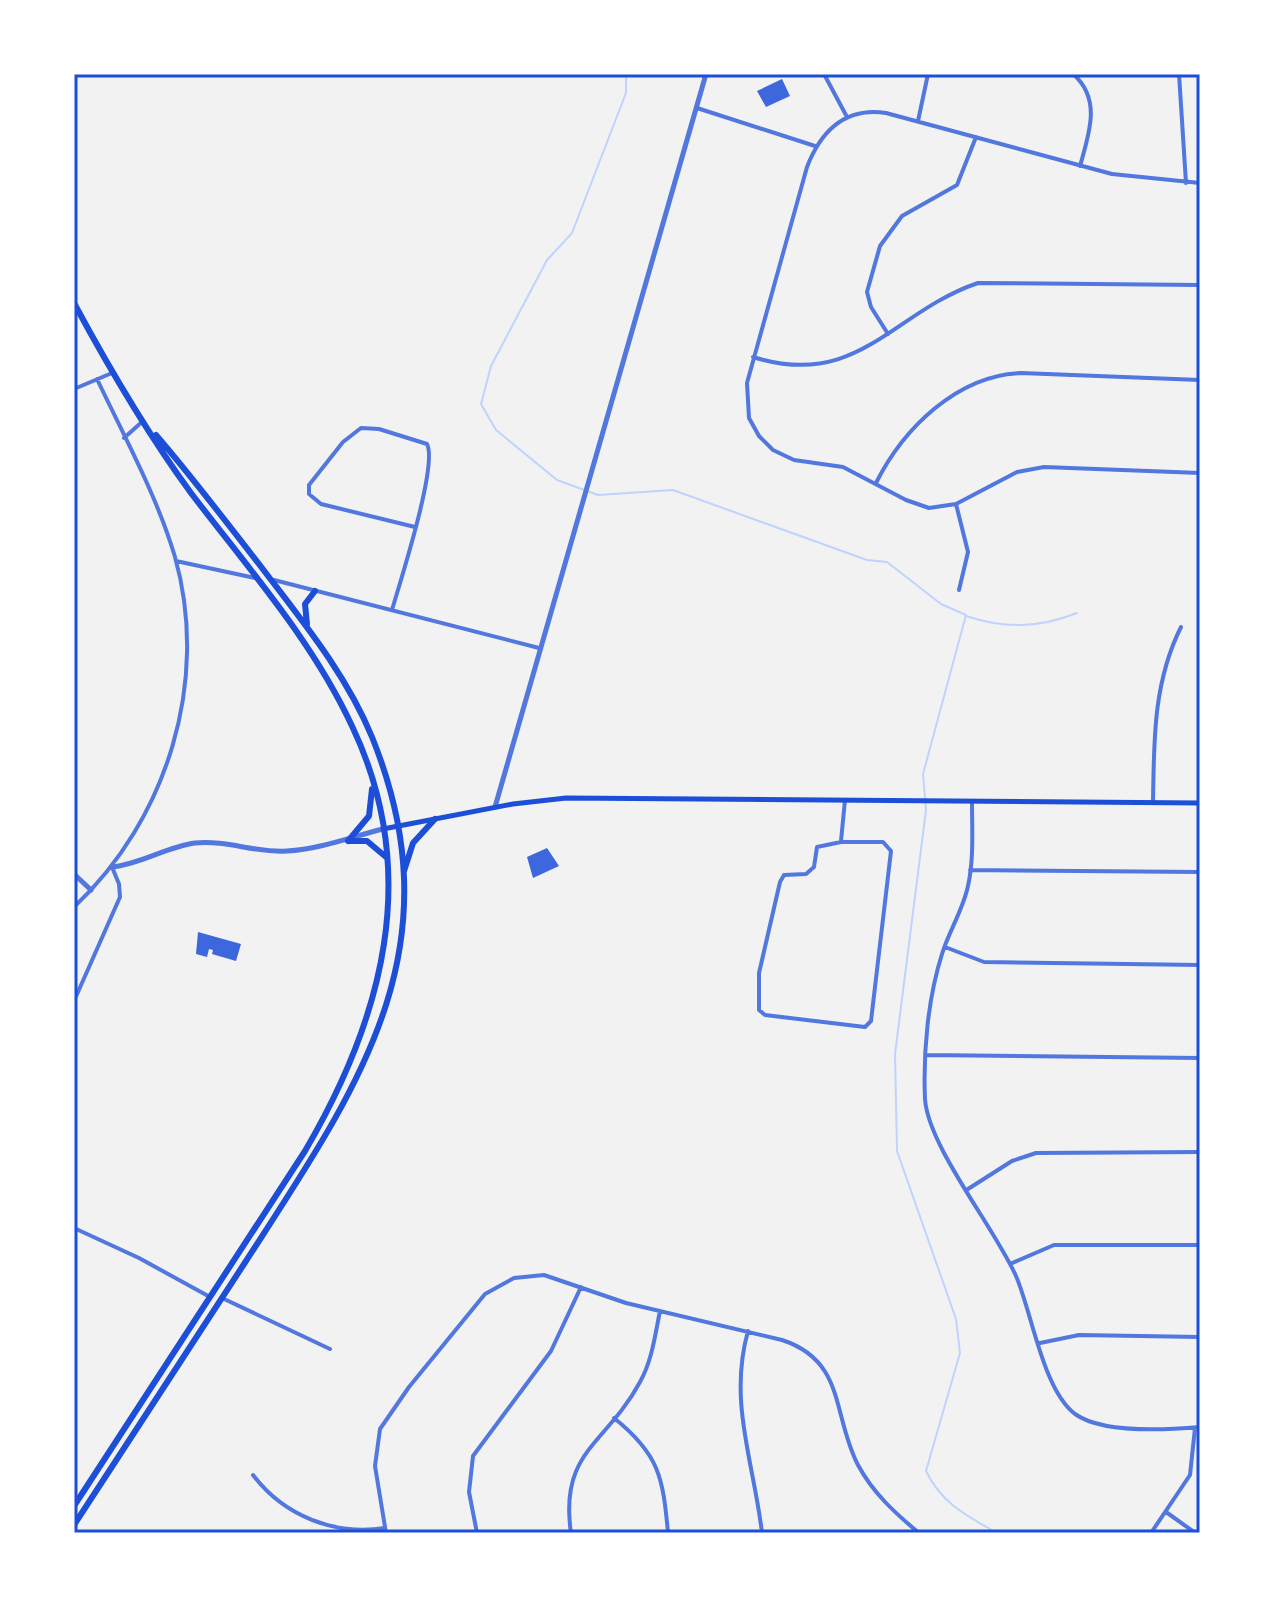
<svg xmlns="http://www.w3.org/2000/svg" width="1274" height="1607" viewBox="0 0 1274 1607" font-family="'DM Sans',sans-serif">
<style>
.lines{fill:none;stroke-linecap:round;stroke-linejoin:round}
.stream{stroke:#bfd3fe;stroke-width:2}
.building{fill:#3d67dc}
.minor{stroke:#5277de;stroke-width:4}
.tertiary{stroke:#5277de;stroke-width:5}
.secondary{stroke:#1d4ed8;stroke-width:5}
.primary{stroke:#1d4ed8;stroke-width:6}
.neatline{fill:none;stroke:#1d4ed8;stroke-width:3}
</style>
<rect width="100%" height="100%" fill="#f2f2f2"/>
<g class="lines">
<path class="stream" d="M626,74V93L572,233L547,260L491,366L481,404L496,430L557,480L598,495L673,490L867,560L887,562L941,604L966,615L923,774L926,810L895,1054L897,1151L956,1319L960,1353L926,1471C941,1503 967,1516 997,1533
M966,616C1005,629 1039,628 1077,613"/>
</g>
<path class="building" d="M782,79L790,96L766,107L757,91Z
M547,848L559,866L533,878L527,857Z
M198,932L241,944L236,961L212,954L213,950L209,949L207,957L196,954Z"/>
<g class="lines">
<path class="minor" d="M824,74L847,117
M1073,74C1102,99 1089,134 1080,166
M1179,74L1186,183
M697,108L815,146
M918,121L928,74
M1200,183L1112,174L886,113C845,107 821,131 807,167L747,383L749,418L759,436L773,450L794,460L843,467L906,500L929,508L956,504L1017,472L1044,467L1200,473
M888,334L871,307L867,292L880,246L902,216L957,185L976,137
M753,357C858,390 892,312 978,283L1200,285
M74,389L112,373
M124,438L143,421
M876,483C903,429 957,375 1021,373L1200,380
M956,504L968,552L959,590
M176,561L255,578
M274,580L539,648
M392,610C400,582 438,465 427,444L379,429L361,428L343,442L309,485V494L321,504L415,527
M972,801C972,829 974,859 968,886C963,910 949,931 942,954C928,998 923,1052 925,1099C928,1146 994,1227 1016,1276C1032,1313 1043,1390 1075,1414C1103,1434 1166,1430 1200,1427
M1153,803C1154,741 1153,683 1181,627
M841,841L845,800
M841,842H883L891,851L871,1021L865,1027L765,1015L759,1010V973L780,882L784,875L806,874L814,867L817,847Z
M970,870L1200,872
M74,907C167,820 210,681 175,557C157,496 124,436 97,379
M945,947L984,962L1200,965
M74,1001L120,897L119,884L112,867
M927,1055L1200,1058
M968,1189L1012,1161L1036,1153L1200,1152
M74,1228L139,1258L210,1297
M1010,1264L1054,1245H1200
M222,1298L330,1349
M748,1331C728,1402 754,1463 762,1533
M1040,1343L1079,1335L1200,1337
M614,1418C659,1454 663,1477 668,1533
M253,1475C284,1516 335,1536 385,1528
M1166,1512L1194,1532
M386,1533L375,1466L380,1429L409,1387L485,1294L514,1278L544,1275L626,1303L782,1340C846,1361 832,1415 858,1465C873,1493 895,1513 919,1533
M477,1533L469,1492L473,1456L551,1351L581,1287
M571,1533C559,1451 606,1445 640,1382C652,1361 655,1335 660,1311
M1151,1533L1190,1475L1195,1428"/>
<path class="tertiary" d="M495,807L706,74
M112,867C141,864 166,847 195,843C227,840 256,853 287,851C320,849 351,837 383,829
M74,874L91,890"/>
<path class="secondary" d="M383,829L513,804L566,798L1200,803"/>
<path class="primary" d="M74,303C109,368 147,433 191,493C248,568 312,640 352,726C422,873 383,1018 305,1151L74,1506
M307,624L305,604L315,591
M348,841L369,816L372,789
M348,841H367L386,857
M404,871L413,843L435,819
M74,1525C131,1437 189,1349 246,1261C357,1089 458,950 372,737C346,674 303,622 262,568C227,523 193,478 156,435"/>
</g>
<rect width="1274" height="1607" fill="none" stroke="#ffffff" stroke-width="152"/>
<rect x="76" y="76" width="1122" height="1455" class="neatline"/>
</svg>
